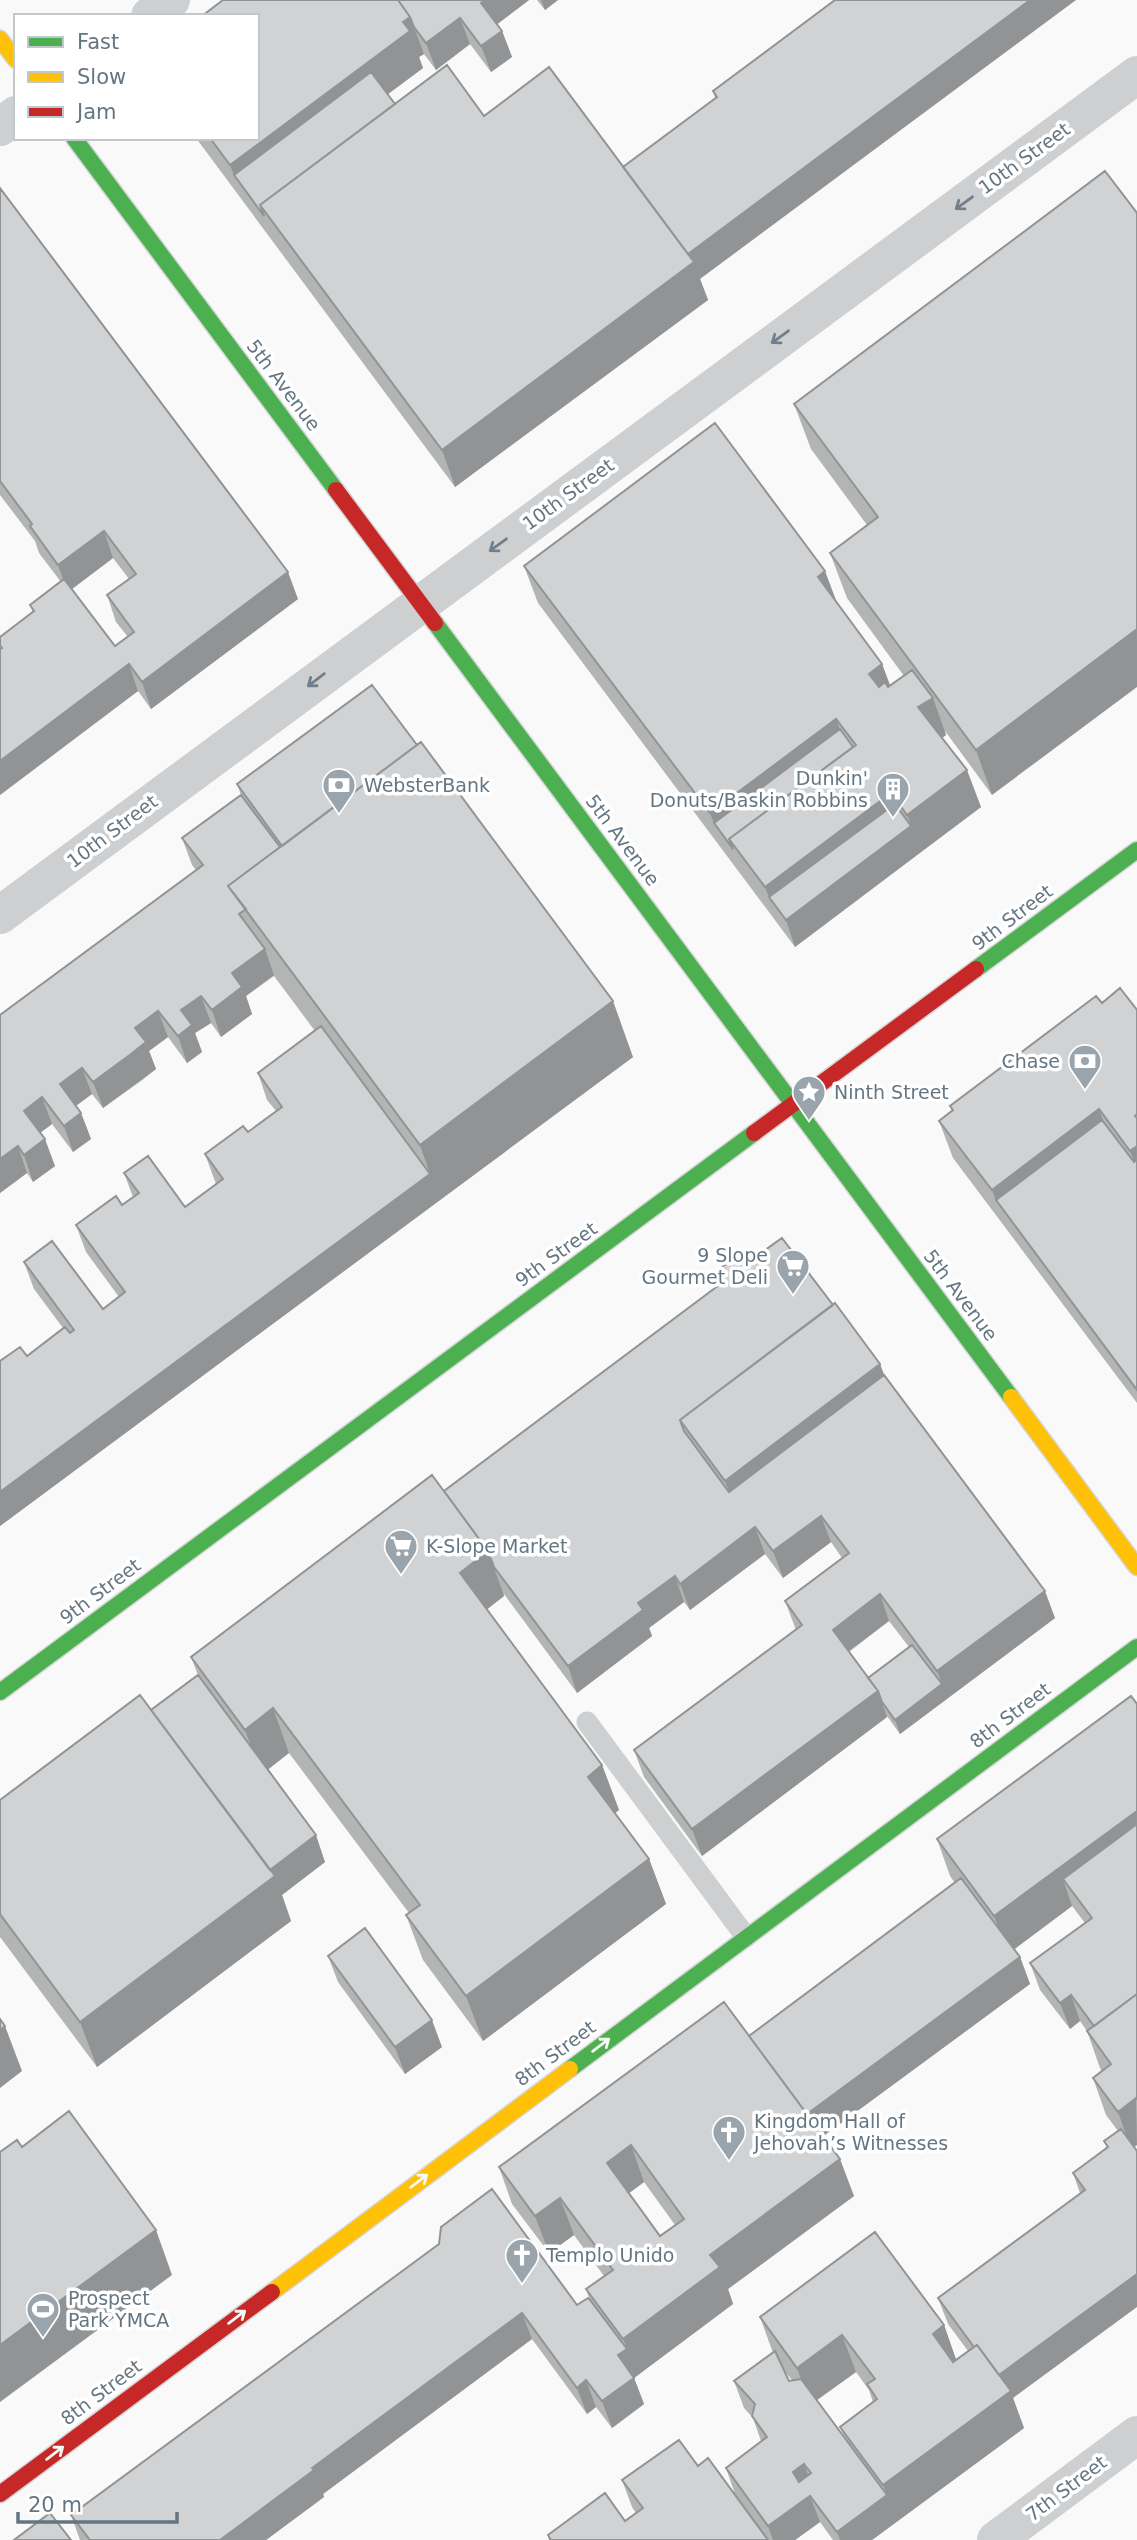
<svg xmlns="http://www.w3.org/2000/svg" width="1137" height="2540" viewBox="0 0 1137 2540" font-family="'DejaVu Sans',sans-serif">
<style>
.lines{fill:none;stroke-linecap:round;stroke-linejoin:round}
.fast-casing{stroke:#d5d6d7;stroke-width:19}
.slow-casing{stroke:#d5d6d7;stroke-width:19}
.jam-casing{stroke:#d5d6d7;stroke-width:19}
.lane{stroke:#cecfd0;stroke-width:21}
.street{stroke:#cecfd0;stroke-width:38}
.fast{stroke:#4caf50;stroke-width:16}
.slow{stroke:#ffc107;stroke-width:16}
.jam{stroke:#c62828;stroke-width:16}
.wall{fill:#b3b5b5;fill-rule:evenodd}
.shaded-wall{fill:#929394}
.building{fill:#d0d2d3;stroke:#929394;stroke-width:2;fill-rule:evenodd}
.oneway{stroke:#707f8b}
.oneway2{stroke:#f6fbf6}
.labels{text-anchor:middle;stroke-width:7;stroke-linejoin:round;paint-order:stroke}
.street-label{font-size:19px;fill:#657683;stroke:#fff}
.poi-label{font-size:19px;fill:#657683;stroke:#fff;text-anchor:start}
</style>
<rect width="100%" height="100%" fill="#f9f9f9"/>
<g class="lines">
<defs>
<path id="fast" d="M74,138L336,490
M435,623L1011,1397
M976,969L1137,850
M0,1692L754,1133
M570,2069L1137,1647"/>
<path id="slow" d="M0,39L16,60
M1011,1397L1137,1567
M272,2292L570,2069"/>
<path id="jam" d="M336,490L435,623
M754,1133L976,969
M0,2494L272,2292"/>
</defs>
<use href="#fast" class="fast-casing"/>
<use href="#slow" class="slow-casing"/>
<use href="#jam" class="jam-casing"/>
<path class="lane" d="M587,1722L746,1937"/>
<path class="street" d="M150,16L171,0
M0,127L16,115
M0,915L1137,75
M996,2540L1137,2435"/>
<use href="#fast" class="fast"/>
<use href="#slow" class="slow"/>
<use href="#jam" class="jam"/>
</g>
<path class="wall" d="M529,0L497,24L502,31L512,57L491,72L470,44L436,70L424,54L419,57L423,68L388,94L395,104L484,116L623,167L715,98L713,91L835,0L700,279L708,300L455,487L196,138H257V16Z
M537,0H558L545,10Z
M1105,171L992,795L945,731L946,735L942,738L981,807L795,947L538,603L524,566L837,602L882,664L890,686L904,676L847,598L830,553L867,525L811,449L794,404Z
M0,188L298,599L151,709L138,691L0,795V637L33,612L30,605L61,582L39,553L35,541L0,495ZM113,558L129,579L107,595L116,622L128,637L115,646L72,589Z
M237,784L633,1057L0,1526V1361L27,1356L63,1328L34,1289L24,1262L103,1309L119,1297L86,1252L76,1225L122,1205L133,1197L124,1173L185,1207L216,1184L205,1154L248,1132L276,1111L267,1100L258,1073L315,1031L274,976L246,996L252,1014L221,1037L211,1023L195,1033L202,1052L187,1063L168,1037L149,1051L156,1069L141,1081L103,1108L92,1094L76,1106L81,1113L91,1139L73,1152L52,1124L40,1133L55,1166L33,1182L27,1173L0,1193V1015L196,870L192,865L182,838L241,795Z
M1102,1003L1137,1010V1403L953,1158L939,1121L952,1111L950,1106Z
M833,1305L880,1364L884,1375L1055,1618L900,1734L887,1716V1717L702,1856L644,1777L634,1750L796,1630L785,1601L842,1558L831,1542L783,1578L765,1554L690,1610L684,1602L649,1628L652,1636L577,1693L504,1594V1596L487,1609L602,1765L619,1810L615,1813L649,1859L666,1904L483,2041L423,1960L406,1915L409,1913L289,1753L267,1770L325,1862L282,1895L291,1921L97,2067L0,1937V1800L151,1710L198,1675L191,1657L444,1491ZM889,1621L909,1647L868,1678L849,1652Z
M1137,1704V2145L1134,2147L1013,2398L1024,2428L872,2540H833L820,2522L795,2540H768L735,2494L726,2468L761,2441L753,2418L744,2408L734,2381L773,2353L760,2317L944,2325L956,2360L968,2351L948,2324L938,2298L1080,2193L1073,2173L1107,2148L1104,2141L1118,2131L1106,2115L1093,2078L1102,2071L1100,2068L1087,2031L1080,2021L1070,2029L1040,1990L1030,1963L1085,1923L1072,1906L1014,1949L1020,1957L1030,1984L823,2136L854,2196L728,2289L733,2304L634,2378L644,2404L612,2428L596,2407L587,2414L532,2339L323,2494L324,2497L266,2540H80L71,2515L439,2244L577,2305L590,2300L586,2289L604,2276L574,2235L549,2253L512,2204L499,2167L749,2036L955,1883L950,1876L937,1839ZM644,2182L675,2225L660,2236L629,2193ZM783,2368L787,2374L792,2380L789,2381ZM856,2372L869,2390L873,2402L840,2427L844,2436L817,2400Z
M328,1956L442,2047L405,2074L338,1982Z
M698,2466L768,2540H549L548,2535L625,2521L636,2513L632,2507L622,2480Z"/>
<path class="shaded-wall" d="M485,0H529L491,29L481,3Z
M541,0H558L545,10Z
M1030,0H1076L700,279L708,300L455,487L442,450L685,256Z
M410,17L424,54L419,57L423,68L250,197L234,175L230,165L403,22Z
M460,18L470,44L436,70L426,43Z
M502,31L512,57L491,72L481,46Z
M104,531L113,558L68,592L58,565Z
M825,571L839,608L818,577Z
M288,572L298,599L151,709L142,682Z
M1137,629V687L992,795L976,750Z
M129,664L138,691L0,795V761Z
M882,664L896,701L882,711L869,674Z
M933,698L946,735L932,745L918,707Z
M836,719L850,756L714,823L710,813Z
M967,770L981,807L921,852L907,815Z
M891,793L905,830L769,897L779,924L765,887Z
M911,826L921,852L795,947L786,920Z
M265,949L274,975L246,996L252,1014L221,1037L212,1010L232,973Z
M201,996L211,1023L195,1033L202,1052L187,1063L178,1036L181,1010Z
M613,1001L633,1057L0,1526V1492L430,1174L420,1145Z
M158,1011L168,1037L149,1051L156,1069L103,1108L93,1082L135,1028Z
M82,1068L92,1094L70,1110L60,1084Z
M42,1097L52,1124L33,1138L24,1111Z
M1099,1109L1112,1146L996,1200L992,1190Z
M81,1113L91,1139L73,1152L64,1126Z
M45,1139L55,1166L33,1182L24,1155Z
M18,1146L27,1173L0,1193V1159Z
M1137,1146V1170L1130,1151Z
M880,1364L894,1401L739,1518L725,1481Z
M821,1516L831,1542L783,1578L773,1551Z
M755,1527L765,1554L690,1610L680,1584Z
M488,1551L504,1596L476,1618L460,1573Z
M675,1576L684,1602L649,1628L652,1636L577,1693L568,1666L638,1603Z
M1045,1591L1055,1618L900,1734L895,1720L942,1684L937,1671Z
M880,1594L889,1621L842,1656L833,1630Z
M878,1691L887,1717L702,1856L692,1829Z
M273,1708L289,1753L261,1775L245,1730Z
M602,1765L619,1810L604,1822L588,1777Z
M1137,1811V1858L1063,1879L1072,1906L1008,1954L994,1916Z
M316,1835L325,1862L282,1895L291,1921L97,2067L80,2022L266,1873Z
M649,1859L666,1904L483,2041L466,1996Z
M1020,1957L1030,1984L814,2143L805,2116Z
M1071,1995L1080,2021L1070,2029L1060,2003Z
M432,2020L442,2047L405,2074L395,2047Z
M5,2026L22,2071L0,2088V2030Z
M1136,2098L1137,2145L1131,2149L1118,2112Z
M631,2145L644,2182L620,2200L607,2163Z
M840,2159L854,2196L728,2289L733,2304L634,2378L644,2404L612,2428L602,2401L618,2355L627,2349L623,2339L710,2255Z
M560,2198L574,2235L549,2253L535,2216Z
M156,2230L172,2275L0,2402V2345Z
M1137,2274V2307L1013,2398L1024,2428L872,2540H840L837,2532L887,2495L883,2485L996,2377Z
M522,2313L532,2339L323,2494L324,2497L266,2540H220L312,2468Z
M944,2325L957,2362L946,2371L933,2334Z
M842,2335L856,2372L810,2405L797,2368Z
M586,2380L596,2407L587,2414L577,2388Z
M804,2464L814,2490L802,2498L793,2472Z
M810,2496L820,2522L795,2540H773L768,2526Z"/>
<path class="building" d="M223,0H398L410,17L403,22L410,31L230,165L210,138H257V16H202Z
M398,0H485L481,3L502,31L481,46L460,18L426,43L414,27L410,17Z
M835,0H1030L688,254L623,167L717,97L713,91Z
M447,65L484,116L549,67L694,262L442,450L260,205Z
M371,72L395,104L260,205L264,216L234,175Z
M1105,171L1137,213V629L976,750L830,553L878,517L794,404Z
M0,188L288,572L142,682L129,664L0,761V649L2,648L0,645V637L34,611L30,605L64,579L115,646L134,632L107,595L136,574L104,531L58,565L30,526L32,524L0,481Z
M715,423L825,571L818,577L882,664L869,674L879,687L885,682L888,687L912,670L933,698L918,707L967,770L907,815L891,793L765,887L729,839L856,745L836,719L710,813L524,566Z
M372,685L417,745L282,846L237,784Z
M840,729L853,747L729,839L733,849L714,823Z
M421,742L613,1001L420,1145L228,886Z
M241,795L280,847L228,886L246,909L239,914L265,949L232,973L242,987L212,1010L201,996L181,1010L192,1025L178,1036L158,1011L135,1028L146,1042L131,1054L93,1082L82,1068L60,1084L81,1113L64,1126L42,1097L24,1111L45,1139L24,1155L18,1146L0,1159V1015L203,865L182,838Z
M895,804L911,826L786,920L769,897Z
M1120,988L1137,1010V1114L1135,1116L1137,1118V1146L1130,1151L1099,1109L992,1190L939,1121L953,1110L950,1106L1096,996L1102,1003Z
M321,1026L430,1174L0,1492V1361L20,1347L27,1356L65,1327L70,1333L74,1330L24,1262L52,1241L103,1309L125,1292L76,1225L116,1196L122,1205L139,1193L124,1173L148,1156L185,1207L223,1179L205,1154L243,1126L248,1132L282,1107L258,1073Z
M1102,1120L1134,1162L1137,1159V1390L996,1200Z
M782,1238L833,1305L680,1420L684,1431L729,1492L884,1375L1045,1591L937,1671L880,1594L833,1630L878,1691L692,1829L634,1750L802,1625L785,1601L849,1553L821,1516L773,1551L755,1527L680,1584L675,1576L638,1603L643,1610L568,1666L494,1567L488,1551L444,1491L723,1282L722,1267L734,1258L747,1263Z
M835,1303L880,1364L725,1481L680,1420Z
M432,1475L488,1551L460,1573L602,1765L588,1777L649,1859L466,1996L406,1915L420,1905L273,1708L245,1730L191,1657Z
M912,1645L942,1684L895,1720L882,1702L878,1691L868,1678Z
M198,1675L316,1835L270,1870L151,1710Z
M140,1695L275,1876L80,2022L0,1914V1800Z
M1131,1696L1137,1704V1811L994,1916L937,1839Z
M1137,1824V1994L1094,2026L1071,1995L1060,2003L1030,1963L1092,1918L1063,1879Z
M961,1878L1020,1957L807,2114L749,2036Z
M365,1928L432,2020L395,2047L328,1956Z
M1137,1994V2099L1136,2098L1118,2112L1093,2078L1111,2064L1087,2031Z
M724,2002L840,2159L710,2255L720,2267L623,2339L586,2289L613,2270L560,2198L535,2216L499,2167ZM631,2145L684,2219L660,2236L607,2163Z
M0,2019L5,2026L0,2030Z
M69,2111L156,2230L0,2345V2152L17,2140L22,2147Z
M1121,2129L1137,2151V2274L999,2375L977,2345L974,2347L938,2298L1085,2190L1073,2173L1108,2147L1104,2141Z
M492,2189L577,2305L588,2298L590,2300L627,2349L618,2355L634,2378L602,2401L586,2380L577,2388L522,2313L312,2468L314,2470L220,2540H90L71,2515L439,2244L441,2227Z
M875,2232L944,2325L933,2334L953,2362L977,2345L1011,2391L883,2485L840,2427L877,2399L867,2384L875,2379L842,2335L797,2368L760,2317Z
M775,2351L789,2381L801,2379L887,2495L837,2532L810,2496L768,2526L726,2468L767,2437L752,2416L755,2404L734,2381ZM804,2464L811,2473L799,2482L793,2472Z
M679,2440L698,2466L708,2458L768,2540H551L548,2535L605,2493L625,2521L643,2508L622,2480Z
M50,2513L71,2540H14Z"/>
<defs><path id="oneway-shaft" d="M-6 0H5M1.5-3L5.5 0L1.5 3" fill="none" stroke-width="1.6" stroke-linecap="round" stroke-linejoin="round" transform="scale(1.75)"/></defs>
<g class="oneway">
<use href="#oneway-shaft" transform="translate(964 203) rotate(144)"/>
<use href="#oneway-shaft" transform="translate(780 337) rotate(144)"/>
<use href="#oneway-shaft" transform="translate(498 545) rotate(144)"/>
<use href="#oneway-shaft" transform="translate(316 680) rotate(143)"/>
</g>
<g class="oneway2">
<use href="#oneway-shaft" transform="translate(601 2045) rotate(-37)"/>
<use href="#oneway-shaft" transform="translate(419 2181) rotate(-37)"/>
<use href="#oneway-shaft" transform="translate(237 2317) rotate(-37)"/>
<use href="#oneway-shaft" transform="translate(55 2453) rotate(-37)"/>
</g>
<defs>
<symbol id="bank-pin" viewBox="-11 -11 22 30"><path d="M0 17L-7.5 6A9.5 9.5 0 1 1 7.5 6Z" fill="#99a4ac" stroke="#fff"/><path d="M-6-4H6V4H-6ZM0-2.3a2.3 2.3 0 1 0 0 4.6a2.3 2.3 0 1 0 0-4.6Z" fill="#fff"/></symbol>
<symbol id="building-pin" viewBox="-11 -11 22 30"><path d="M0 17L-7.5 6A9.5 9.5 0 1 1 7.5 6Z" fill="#99a4ac" stroke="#fff"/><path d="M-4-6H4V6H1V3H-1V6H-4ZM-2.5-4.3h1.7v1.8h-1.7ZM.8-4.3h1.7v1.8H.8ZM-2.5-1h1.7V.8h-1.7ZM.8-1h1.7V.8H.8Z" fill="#fff"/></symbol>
<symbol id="sight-pin" viewBox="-11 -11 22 30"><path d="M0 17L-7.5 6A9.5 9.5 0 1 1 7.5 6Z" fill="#99a4ac" stroke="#fff"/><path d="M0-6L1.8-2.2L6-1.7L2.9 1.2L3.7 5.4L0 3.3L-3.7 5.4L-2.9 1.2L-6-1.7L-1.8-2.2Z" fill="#fff"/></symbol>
<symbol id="supermarket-pin" viewBox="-11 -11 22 30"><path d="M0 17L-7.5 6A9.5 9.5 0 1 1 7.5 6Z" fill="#99a4ac" stroke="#fff"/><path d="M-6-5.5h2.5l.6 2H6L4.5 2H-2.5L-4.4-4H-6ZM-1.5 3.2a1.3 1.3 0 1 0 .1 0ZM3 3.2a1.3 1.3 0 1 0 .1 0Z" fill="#fff"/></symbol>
<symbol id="church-pin" viewBox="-11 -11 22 30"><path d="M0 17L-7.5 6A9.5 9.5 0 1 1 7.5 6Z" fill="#99a4ac" stroke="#fff"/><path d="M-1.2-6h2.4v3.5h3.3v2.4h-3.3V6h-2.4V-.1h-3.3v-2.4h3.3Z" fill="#fff"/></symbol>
<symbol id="stadium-pin" viewBox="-11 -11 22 30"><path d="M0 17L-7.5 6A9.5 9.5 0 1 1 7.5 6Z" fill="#99a4ac" stroke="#fff"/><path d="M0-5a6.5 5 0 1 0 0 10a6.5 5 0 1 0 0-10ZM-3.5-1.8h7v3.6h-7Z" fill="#fff"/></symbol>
</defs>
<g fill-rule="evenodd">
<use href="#bank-pin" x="320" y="766" width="38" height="52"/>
<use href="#building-pin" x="874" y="770" width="38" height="52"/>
<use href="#bank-pin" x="1066" y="1042" width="38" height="52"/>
<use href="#sight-pin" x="790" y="1073" width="38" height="52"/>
<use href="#supermarket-pin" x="774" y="1247" width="38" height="52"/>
<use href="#supermarket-pin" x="382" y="1527" width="38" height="52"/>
<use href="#church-pin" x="710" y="2113" width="38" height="52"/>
<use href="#church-pin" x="503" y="2236" width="38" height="52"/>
<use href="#stadium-pin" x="24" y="2290" width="38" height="52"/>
</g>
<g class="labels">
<g class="street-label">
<text transform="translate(1024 158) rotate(-36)" y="7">10th Street</text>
<text transform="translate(284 385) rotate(53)" y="7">5th Avenue</text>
<text transform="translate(568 494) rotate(-36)" y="7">10th Street</text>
<text transform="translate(112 831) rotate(-37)" y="7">10th Street</text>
<text transform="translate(623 840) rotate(53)" y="7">5th Avenue</text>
<text transform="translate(1012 917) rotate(-37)" y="7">9th Street</text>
<text transform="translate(556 1254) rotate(-36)" y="7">9th Street</text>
<text transform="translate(961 1295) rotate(53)" y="7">5th Avenue</text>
<text transform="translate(100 1591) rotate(-37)" y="7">9th Street</text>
<text transform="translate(1010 1715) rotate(-37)" y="7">8th Street</text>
<text transform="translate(555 2053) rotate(-37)" y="7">8th Street</text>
<text transform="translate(101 2392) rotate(-37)" y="7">8th Street</text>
<text transform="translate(1066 2488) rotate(-37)" y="7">7th Street</text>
</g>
<g class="poi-label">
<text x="868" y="785" text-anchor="end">Dunkin'<tspan x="868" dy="22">Donuts/Baskin Robbins</tspan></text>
<text x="364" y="792">WebsterBank</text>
<text x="1060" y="1068" text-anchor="end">Chase</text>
<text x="834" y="1099">Ninth Street</text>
<text x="768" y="1262" text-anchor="end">9 Slope<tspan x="768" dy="22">Gourmet Deli</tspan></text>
<text x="426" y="1553">K-Slope Market</text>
<text x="754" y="2128">Kingdom Hall of<tspan x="754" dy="22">Jehovah’s Witnesses</tspan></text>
<text x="546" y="2262">Templo Unido</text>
<text x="68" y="2305">Prospect<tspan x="68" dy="22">Park YMCA</tspan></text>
</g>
</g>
<rect x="14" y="14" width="245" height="126" fill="#ffffff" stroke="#c1c8cd" stroke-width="2"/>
<rect x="28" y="37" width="35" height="10" fill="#4caf50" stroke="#c1c8cd" stroke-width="2"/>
<text x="77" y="49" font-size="21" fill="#657683">Fast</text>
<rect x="28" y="72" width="35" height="10" fill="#ffc107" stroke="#c1c8cd" stroke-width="2"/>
<text x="77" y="84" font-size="21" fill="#657683">Slow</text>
<rect x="28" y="107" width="35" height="10" fill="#c62828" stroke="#c1c8cd" stroke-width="2"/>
<text x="77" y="119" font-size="21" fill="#657683">Jam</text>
<path d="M18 2512v10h159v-10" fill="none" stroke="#657683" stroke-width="3.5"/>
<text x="28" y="2512" font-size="21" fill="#657683" stroke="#ffffff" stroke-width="5" paint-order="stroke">20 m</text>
</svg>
